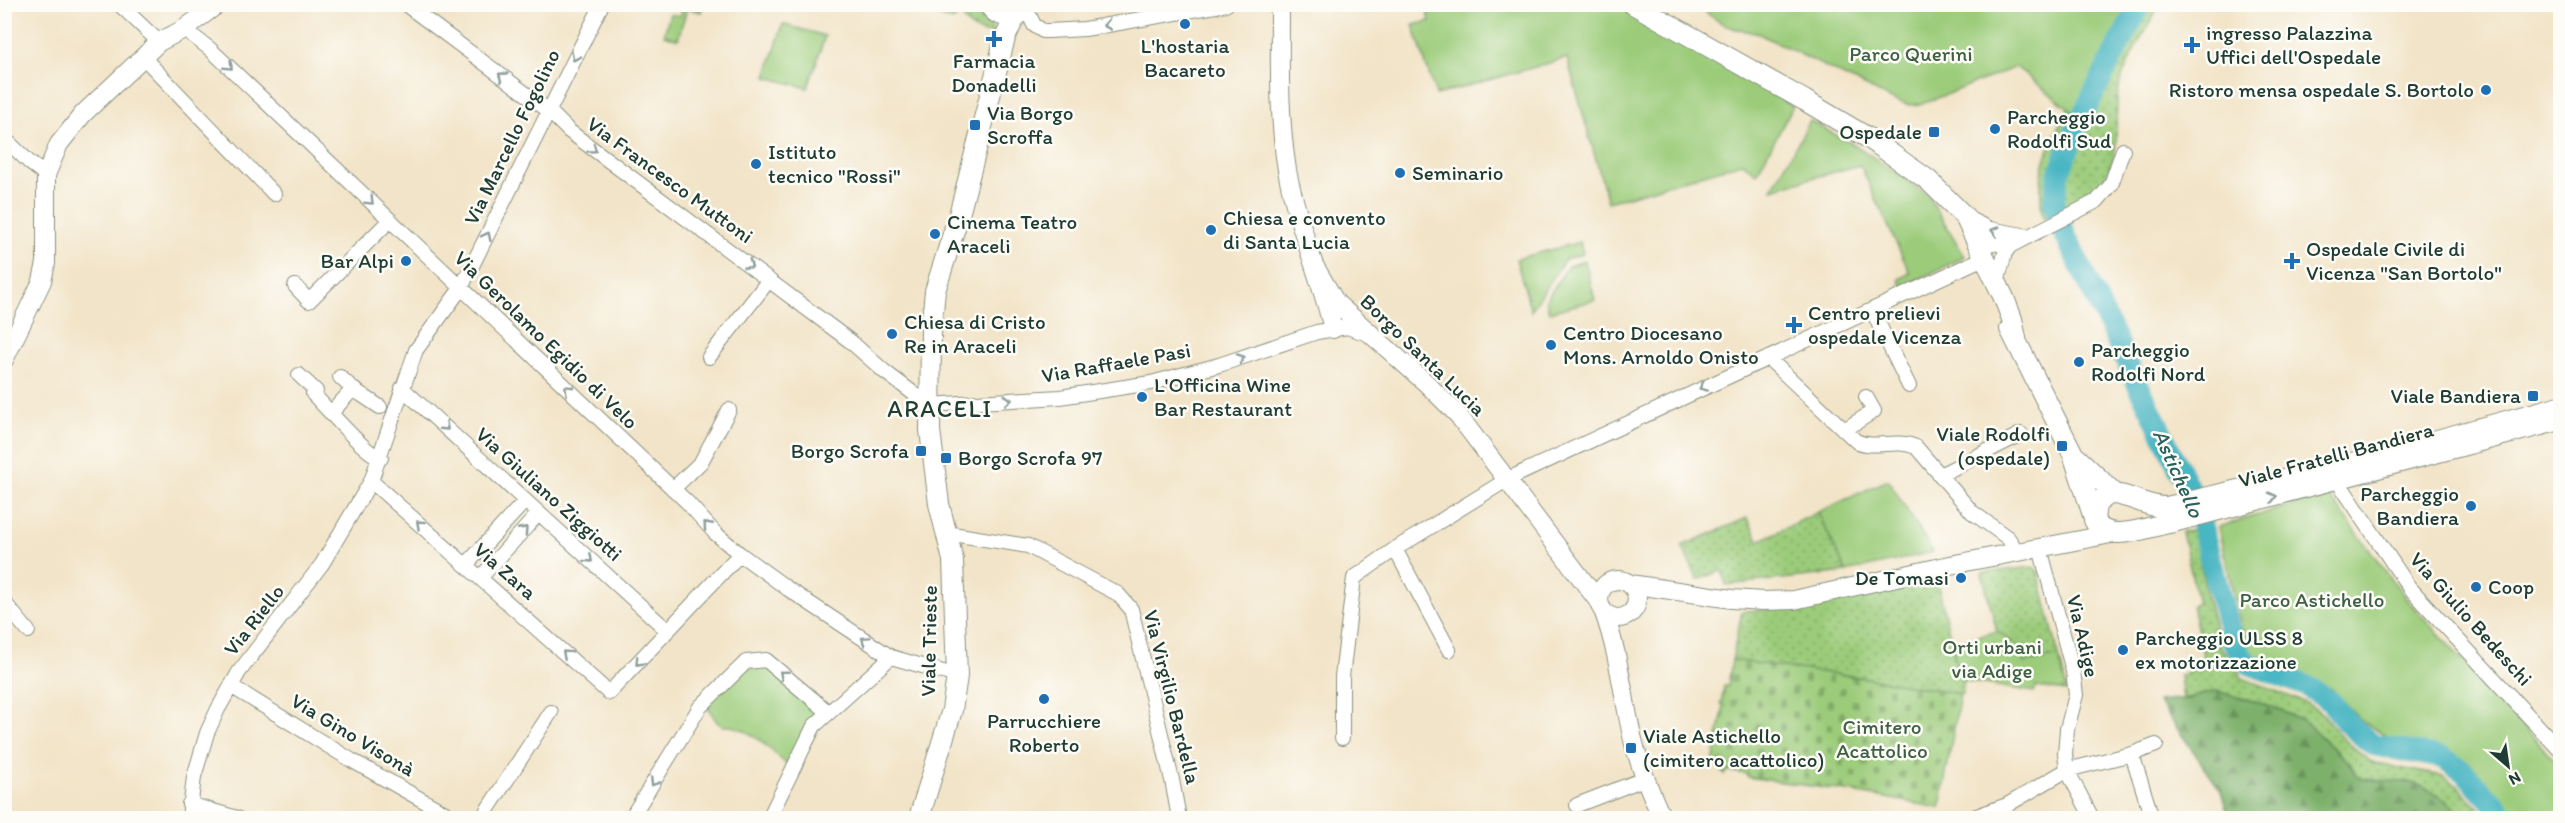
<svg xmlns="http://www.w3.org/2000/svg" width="2565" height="823" viewBox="0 0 2565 823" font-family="Itim,sans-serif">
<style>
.grass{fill:url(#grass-dots);stroke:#5e8457;stroke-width:1.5}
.forest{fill:url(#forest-firs);stroke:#4e764f;stroke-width:1.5}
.cemetery{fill:url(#cemetery-stones);stroke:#5e8457;stroke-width:1.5}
.green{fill:#9ccc7a;stroke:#5e8457;stroke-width:1.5}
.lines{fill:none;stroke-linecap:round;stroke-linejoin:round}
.river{stroke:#48b6c3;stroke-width:22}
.minor-casing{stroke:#88907e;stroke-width:16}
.tertiary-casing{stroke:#88907e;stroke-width:20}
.secondary-casing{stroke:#88907e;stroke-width:22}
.minor{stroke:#fff;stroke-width:14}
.tertiary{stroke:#fff;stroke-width:18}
.secondary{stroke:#fff;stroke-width:20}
.oneway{stroke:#8f9e9a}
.poi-dot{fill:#1f6fb2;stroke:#fdfcf7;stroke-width:2}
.labels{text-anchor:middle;stroke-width:5;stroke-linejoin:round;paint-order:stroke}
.poi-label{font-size:21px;fill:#1f3d34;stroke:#fdfcf7;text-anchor:start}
.park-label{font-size:21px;fill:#3e6146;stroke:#fdfcf7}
.street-label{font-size:21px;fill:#1f3d34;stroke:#fdfcf7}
.water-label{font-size:22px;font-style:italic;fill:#2b615f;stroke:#fdfcf7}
.quarter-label{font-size:24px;letter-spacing:1.5px;fill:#1f3d34;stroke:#fdfcf7}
</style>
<defs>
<pattern id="grass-dots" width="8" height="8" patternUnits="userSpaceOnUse" patternTransform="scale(1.5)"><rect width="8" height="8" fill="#9ccc7a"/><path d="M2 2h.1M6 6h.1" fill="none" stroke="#7fa765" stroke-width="1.8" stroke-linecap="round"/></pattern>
<pattern id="forest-firs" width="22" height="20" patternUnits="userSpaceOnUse" patternTransform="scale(1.5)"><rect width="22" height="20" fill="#7db06a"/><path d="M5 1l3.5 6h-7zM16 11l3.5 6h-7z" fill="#669058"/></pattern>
<pattern id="cemetery-stones" width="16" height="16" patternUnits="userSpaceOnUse" patternTransform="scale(1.5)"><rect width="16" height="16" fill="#9ccc7a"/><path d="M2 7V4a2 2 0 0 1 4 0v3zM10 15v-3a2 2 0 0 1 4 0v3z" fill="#7fa765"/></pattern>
</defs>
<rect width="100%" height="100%" fill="#fdfcf7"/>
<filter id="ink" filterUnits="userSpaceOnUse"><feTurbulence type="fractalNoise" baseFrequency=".0167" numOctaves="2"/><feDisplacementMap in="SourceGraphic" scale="12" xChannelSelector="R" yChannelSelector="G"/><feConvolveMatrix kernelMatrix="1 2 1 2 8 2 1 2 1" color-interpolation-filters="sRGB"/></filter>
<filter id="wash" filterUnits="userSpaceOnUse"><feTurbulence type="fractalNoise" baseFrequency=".008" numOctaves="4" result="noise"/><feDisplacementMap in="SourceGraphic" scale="24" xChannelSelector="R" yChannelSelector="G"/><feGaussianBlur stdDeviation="1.35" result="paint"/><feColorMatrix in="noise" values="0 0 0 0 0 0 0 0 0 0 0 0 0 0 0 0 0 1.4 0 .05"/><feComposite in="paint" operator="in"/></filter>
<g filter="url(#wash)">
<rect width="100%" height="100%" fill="#f2e4c8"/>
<path class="grass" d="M2140,5H2158C2146,33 2127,57 2119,88C2115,105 2117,125 2116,143C2111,189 2080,202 2043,218C2035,172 2048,148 2068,108L2081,117Z
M956,7L957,17L953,21L920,9Z
M962,11C975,11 991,19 993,33C979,34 962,26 962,11Z
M1818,512L1846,572L1726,585L1722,570L1698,580L1682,546L1747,518L1759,541Z
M2194,529L2208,601L2220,646L2242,678L2306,703L2324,715L2340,736L2372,763L2443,776L2458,786L2488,818H2466L2445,800L2416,783L2360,779L2349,763L2303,721L2267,705L2216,691L2183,699L2180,675L2206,668L2192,605L2198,603L2182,532Z
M2033,567L2038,571L2059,656L2024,663L2021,648L1997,631L1982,573Z
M1937,581L1960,680L1964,679L1962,694L1873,679L1732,660L1742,611L1797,608Z"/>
<path class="forest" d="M2216,691L2267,705L2303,720L2349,763L2360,779L2416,783L2445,800L2466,818H2229L2221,791L2158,701L2190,698Z"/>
<path class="cemetery" d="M1732,660L1873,679L1960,694L1940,808L1853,792L1747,777V774L1728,771L1725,774L1713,763L1724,705L1721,704L1724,686H1728Z"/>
<path class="green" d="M684,4L703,5L701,12L687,8L678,39L664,35L670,14L680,16Z
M1426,5H1616L1793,106L1757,173L1742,163L1608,202L1567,58L1436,95L1413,25L1430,21Z
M1696,5H2140L2081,118L2016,67L1922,104L1909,105L1889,98L1755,32C1730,31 1715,20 1696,5Z
M783,24L825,36L808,88L766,77Z
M1810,121L1858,147L1928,195L1965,257L1902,287L1899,279L1910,273L1860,165L1772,189Z
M1580,242L1583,254L1565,259L1531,311L1516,259Z
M1585,261L1595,300L1549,312L1546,300L1568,266Z
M1888,480L1933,552L1846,572L1818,512Z
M2328,494L2408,601L2560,766V818H2520L2451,754L2393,741L2358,718L2332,689L2262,664L2247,652L2218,527Z
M1997,631L2021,648L2024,663L2059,656L2067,691L2036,687L2034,692L1960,680L1952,644Z
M766,660L828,712L793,770C774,754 748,723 723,726L717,722L705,703L746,662Z"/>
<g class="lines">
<path class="river" d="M2140,4L2081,118L2058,175L2054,204L2066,237L2195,501L2232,640L2247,663L2307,686L2331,702L2347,723L2373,745L2443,758L2464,772L2507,818"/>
</g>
</g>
<g filter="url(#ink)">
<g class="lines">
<defs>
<path id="minor" d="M119,4L159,42
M405,4L549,111L569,131L850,341L885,372L929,405L1060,397L1151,383L1219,365L1317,332L1347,327L1368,334
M1025,6L1034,25L1043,31H1049L1085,29L1227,4
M184,29L210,49L687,502L715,533L740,554L788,589L891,657L957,676
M143,57L274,194
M4,138L30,163L46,175
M1965,217L1990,229L2028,236
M1972,233L1987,242L2010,246
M295,286L309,301L390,220
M1996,286L2005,253L2010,246L2097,201L2111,185L2123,150
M1872,310L1909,386
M709,357L769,280
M1768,358L1856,441C1875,450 1895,438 1916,447L1972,512L2008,538L2018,553
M299,375L316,391L313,394C326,407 366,455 381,458
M340,377L353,389L380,407
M402,388L668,631
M332,412L353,389
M1844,430L1874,411L1866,397
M1940,475L2021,434
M2337,480L2409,587L2560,750
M371,481L609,693L740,554
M673,489L701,462L729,410
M946,533L1028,546L1118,594L1131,609L1172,780L1179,818
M2040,548L2073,671L2076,695L2067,729L2065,754L2067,770L2092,818
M1395,549L1449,650
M466,565L525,501
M481,577L539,513
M4,602L28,631
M231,686L351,760L454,818
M1342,738V677L1354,578L1395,549L1508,479L1975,262
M2132,754L2152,818
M189,804L237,818
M1577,805L1644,779
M189,818L194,777L207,733L218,709L239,672L322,564L371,481L416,350L461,288L602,4
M482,818L551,712
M631,818L700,707L746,662L766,660L828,712
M769,818L814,726L891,657
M1971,818L2007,805L2067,770L2132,754L2156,745"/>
<path id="tertiary" d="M1280,4C1280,60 1278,115 1287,170C1297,224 1320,275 1333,329
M1314,265L1336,303L1426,383L1458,415L1599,602
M4,360L42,281L46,263V175L59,144L83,114L159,42L184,29L218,4
M1599 599a19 19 0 1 1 38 0a19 19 0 1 1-38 0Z
M1630,584L1732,599L1763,601L1794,600L1950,565L2111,534
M1604,613C1619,654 1623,697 1633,740C1640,767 1650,792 1662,818"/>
<path id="secondary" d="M989,4C995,16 1006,18 1018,13
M1633,4L1804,100L1870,139L1928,180L1965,217L2004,298L2012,319L2016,338
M2010,329L2073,454L2093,515
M2560,406L2372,458L2167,507C2147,508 2128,493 2109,494L2096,504L2094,520C2106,545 2147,527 2169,523L2560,420
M2077,458L2115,494
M919,818L952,710L957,676L953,560L939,504L930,430L931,331L935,291L959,215L1005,38L1013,21L1025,4"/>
</defs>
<use href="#minor" class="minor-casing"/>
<use href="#tertiary" class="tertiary-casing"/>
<use href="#secondary" class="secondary-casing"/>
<use href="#minor" class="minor"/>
<use href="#tertiary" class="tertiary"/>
<use href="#secondary" class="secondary"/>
</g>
<defs><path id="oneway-chevron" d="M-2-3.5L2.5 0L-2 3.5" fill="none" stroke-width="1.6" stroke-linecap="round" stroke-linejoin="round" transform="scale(1.5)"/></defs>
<g class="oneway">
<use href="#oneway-chevron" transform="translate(1107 25) rotate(170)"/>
<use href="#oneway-chevron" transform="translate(575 57) rotate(116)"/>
<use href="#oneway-chevron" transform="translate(229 66) rotate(44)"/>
<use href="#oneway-chevron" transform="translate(502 76) rotate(-144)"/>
<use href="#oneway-chevron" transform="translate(593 149) rotate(36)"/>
<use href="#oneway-chevron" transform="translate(370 201) rotate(44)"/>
<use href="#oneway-chevron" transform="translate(1995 231) rotate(-164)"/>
<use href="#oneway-chevron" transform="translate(487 236) rotate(-64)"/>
<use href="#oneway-chevron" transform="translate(749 265) rotate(36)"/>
<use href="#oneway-chevron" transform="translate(1241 358) rotate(-19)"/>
<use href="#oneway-chevron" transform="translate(1703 387) rotate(156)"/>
<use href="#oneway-chevron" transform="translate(568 389) rotate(-136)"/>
<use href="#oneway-chevron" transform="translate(1008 400) rotate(-4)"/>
<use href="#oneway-chevron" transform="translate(445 427) rotate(43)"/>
<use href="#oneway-chevron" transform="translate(2273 497) rotate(-14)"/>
<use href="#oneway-chevron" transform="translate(420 524) rotate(-138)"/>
<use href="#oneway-chevron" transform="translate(707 525) rotate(-132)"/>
<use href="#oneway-chevron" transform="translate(524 530) rotate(-48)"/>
<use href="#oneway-chevron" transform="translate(589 559) rotate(42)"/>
<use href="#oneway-chevron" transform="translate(865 640) rotate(-146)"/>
<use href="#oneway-chevron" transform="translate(566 654) rotate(-138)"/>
<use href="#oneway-chevron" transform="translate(639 662) rotate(133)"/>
<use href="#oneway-chevron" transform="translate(783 674) rotate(-140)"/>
<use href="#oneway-chevron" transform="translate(654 782) rotate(123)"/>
</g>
</g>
<g class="poi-dot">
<circle cx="1185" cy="24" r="6"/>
<path d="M991 30h6v6h6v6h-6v6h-6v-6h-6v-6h6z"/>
<path d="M2189 36h6v6h6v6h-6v6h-6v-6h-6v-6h6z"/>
<circle cx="2486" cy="90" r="6"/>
<rect x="969" y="119" width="12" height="12" rx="3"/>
<circle cx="1995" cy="129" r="6"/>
<rect x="1928" y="126" width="12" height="12" rx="3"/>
<circle cx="756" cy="164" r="6"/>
<circle cx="1400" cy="173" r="6"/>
<circle cx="1211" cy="230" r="6"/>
<circle cx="935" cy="234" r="6"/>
<circle cx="406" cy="261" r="6"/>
<path d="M2289 252h6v6h6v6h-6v6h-6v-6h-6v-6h6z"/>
<path d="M1791 316h6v6h6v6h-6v6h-6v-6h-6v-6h6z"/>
<circle cx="892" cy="334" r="6"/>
<circle cx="1551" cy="345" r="6"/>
<circle cx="2079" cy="362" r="6"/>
<rect x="2527" y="390" width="12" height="12" rx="3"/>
<circle cx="1142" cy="397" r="6"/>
<rect x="2056" y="440" width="12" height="12" rx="3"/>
<rect x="915" y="445" width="12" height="12" rx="3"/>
<rect x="940" y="452" width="12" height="12" rx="3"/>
<circle cx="2471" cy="506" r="6"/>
<circle cx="1961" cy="578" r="6"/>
<circle cx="2476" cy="587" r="6"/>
<circle cx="2123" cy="650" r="6"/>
<circle cx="1044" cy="699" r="6"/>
<rect x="1625" y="742" width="12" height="12" rx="3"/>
</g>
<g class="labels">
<g class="poi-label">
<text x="2206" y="40">ingresso Palazzina<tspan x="2206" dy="24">Uffici dell'Ospedale</tspan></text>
<text x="1185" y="53" text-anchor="middle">L'hostaria<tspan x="1185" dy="24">Bacareto</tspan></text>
<text x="994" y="68" text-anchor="middle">Farmacia<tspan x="994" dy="24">Donadelli</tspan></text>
<text x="2474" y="97" text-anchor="end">Ristoro mensa ospedale S. Bortolo</text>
<text x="987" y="120">Via Borgo<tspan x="987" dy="24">Scroffa</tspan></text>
<text x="2007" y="124">Parcheggio<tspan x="2007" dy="24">Rodolfi Sud</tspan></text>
<text x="1922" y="139" text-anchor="end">Ospedale</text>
<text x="768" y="159">Istituto<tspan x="768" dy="24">tecnico "Rossi"</tspan></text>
<text x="1412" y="180">Seminario</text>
<text x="1223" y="225">Chiesa e convento<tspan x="1223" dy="24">di Santa Lucia</tspan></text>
<text x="947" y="229">Cinema Teatro<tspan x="947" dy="24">Araceli</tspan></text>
<text x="2306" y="256">Ospedale Civile di<tspan x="2306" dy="24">Vicenza "San Bortolo"</tspan></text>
<text x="394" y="268" text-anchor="end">Bar Alpi</text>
<text x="1808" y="320">Centro prelievi<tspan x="1808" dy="24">ospedale Vicenza</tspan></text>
<text x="904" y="329">Chiesa di Cristo<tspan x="904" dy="24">Re in Araceli</tspan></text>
<text x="1563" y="340">Centro Diocesano<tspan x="1563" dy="24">Mons. Arnoldo Onisto</tspan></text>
<text x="2091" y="357">Parcheggio<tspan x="2091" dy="24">Rodolfi Nord</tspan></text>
<text x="1154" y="392">L'Officina Wine<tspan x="1154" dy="24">Bar Restaurant</tspan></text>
<text x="2521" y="403" text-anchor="end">Viale Bandiera</text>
<text x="2050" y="441" text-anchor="end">Viale Rodolfi<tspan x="2050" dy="24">(ospedale)</tspan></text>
<text x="909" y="458" text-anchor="end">Borgo Scrofa</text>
<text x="958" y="465">Borgo Scrofa 97</text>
<text x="2459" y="501" text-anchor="end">Parcheggio<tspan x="2459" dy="24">Bandiera</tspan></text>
<text x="1949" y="585" text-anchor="end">De Tomasi</text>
<text x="2488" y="594">Coop</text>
<text x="2135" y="645">Parcheggio ULSS 8<tspan x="2135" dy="24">ex motorizzazione</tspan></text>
<text x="1044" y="728" text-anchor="middle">Parrucchiere<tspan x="1044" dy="24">Roberto</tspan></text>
<text x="1643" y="743">Viale Astichello<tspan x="1643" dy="24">(cimitero acattolico)</tspan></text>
</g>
<g class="park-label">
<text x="1911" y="61">Parco Querini</text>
<text x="2312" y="607">Parco Astichello</text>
<text x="1992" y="654">Orti urbani<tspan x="1992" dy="24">via Adige</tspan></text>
<text x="1882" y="734">Cimitero<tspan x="1882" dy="24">Acattolico</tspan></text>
</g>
<g class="street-label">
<text transform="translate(512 137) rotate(-64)" y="7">Via Marcello Fogolino</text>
<text transform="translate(670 180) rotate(36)" y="7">Via Francesco Muttoni</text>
<text transform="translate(546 340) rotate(44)" y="7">Via Gerolamo Egidio di Velo</text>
<text transform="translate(1423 355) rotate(44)" y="7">Borgo Santa Lucia</text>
<text transform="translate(1116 363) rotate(-10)" y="7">Via Raffaele Pasi</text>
<text transform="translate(2336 455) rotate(-15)" y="7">Viale Fratelli Bandiera</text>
<text transform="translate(549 494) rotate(42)" y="7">Via Giuliano Ziggiotti</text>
<text transform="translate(505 571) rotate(41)" y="7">Via Zara</text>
<text transform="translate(2471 619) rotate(48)" y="7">Via Giulio Bedeschi</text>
<text transform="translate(254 620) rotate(-52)" y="7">Via Riello</text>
<text transform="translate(2083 636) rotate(77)" y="7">Via Adige</text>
<text transform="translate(929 641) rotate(-89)" y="7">Viale Trieste</text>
<text transform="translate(1172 697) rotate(76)" y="7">Via Virgilio Bardella</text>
<text transform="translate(353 735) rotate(31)" y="7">Via Gino Visonà</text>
</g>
<g class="water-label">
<text transform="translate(2179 473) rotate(66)" y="8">Astichello</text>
</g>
<g class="quarter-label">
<text x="940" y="417">ARACELI</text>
</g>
</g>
<rect width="2565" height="823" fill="none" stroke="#fdfcf7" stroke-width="24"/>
<g transform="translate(2508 766) rotate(151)" stroke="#fdfcf7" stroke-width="4.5" paint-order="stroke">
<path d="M0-4.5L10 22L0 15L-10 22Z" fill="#1f3d34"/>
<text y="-9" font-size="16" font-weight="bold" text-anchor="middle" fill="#1f3d34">N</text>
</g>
</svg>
